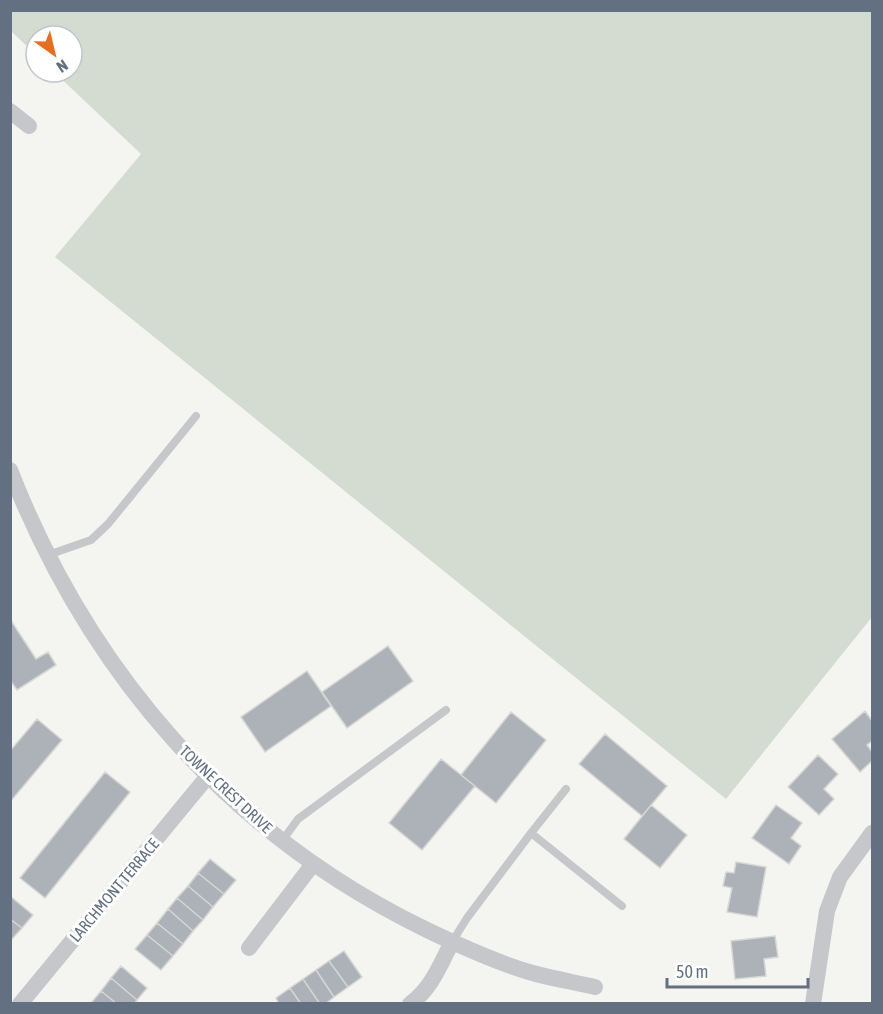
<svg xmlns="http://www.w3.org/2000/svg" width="883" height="1014" viewBox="0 0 883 1014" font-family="'Asap Condensed',sans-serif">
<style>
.green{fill:#d4dcd2}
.building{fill:#adb2b9;stroke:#d6d6d4;stroke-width:1.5}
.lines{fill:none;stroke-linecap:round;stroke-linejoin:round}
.lane{stroke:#c5c7cb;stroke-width:8}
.street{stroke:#c5c7cb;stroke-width:16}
.labels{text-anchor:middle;stroke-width:6;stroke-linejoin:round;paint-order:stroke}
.street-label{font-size:16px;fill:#637082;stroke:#fff}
</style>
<rect width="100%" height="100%" fill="#f4f5f1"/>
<path class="green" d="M10,11H872V617L726,799L55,257L141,154L54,72H72V36H36V55L11,31Z"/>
<path class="building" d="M10,619L36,659L48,652L56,665L17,690L10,680Z
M388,646L413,681L347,728L322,692Z
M307,671L331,706L265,752L241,717Z
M865,711L872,721V741L867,745L872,752V761L860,772L832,739Z
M511,712L546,740L496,803L461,775Z
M37,719L62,740L10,802V751Z
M605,734L667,786L642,816L579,764Z
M818,755L838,774L824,789L834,799L819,815L788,787Z
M441,759L475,786L422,850L389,823Z
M105,772L130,792L45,898L20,878Z
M651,805L687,835L660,868L624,839Z
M776,805L802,823L791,838L801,846L789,864L752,838Z
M210,859L236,880L224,894L198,873Z
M736,862L766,867L757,917L727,912L732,888L723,886L726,872L734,873Z
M198,873L224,894L213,907L188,886Z
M188,886L213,907L203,920L177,898Z
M10,896L33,915L22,928L10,919Z
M177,898L203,920L193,931L168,909Z
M168,909L193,931L183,944L157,923Z
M10,919L22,928L11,940H10Z
M157,923L183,944L173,956L147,935Z
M147,935L173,956L161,970L135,949Z
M775,936L778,957L764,959L766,976L735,979L731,941Z
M344,951L362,977L348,987L329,961Z
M329,961L348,987L334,997L316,970Z
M121,966L147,988L137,1000L111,978Z
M316,970L334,997L325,1004H320L303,979Z
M111,978L137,1000L134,1004H117L101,991Z
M303,979L320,1004H301L290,988Z
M290,988L301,1004H279L276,998Z
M101,991L117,1004L91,1003Z"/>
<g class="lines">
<path class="lane" d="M48,555L91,540L108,524L196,416
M531,833L566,789
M282,841L298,819L446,710
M452,942L467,918L531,833L622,906"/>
<path class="street" d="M10,111L29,126
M10,470C89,672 228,833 425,929C458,945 493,961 529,972C550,978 573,982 595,987
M249,948L313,864
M20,1004L208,776
M410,1004C432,988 440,965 452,942
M813,1004L827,911L840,877L872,833"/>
</g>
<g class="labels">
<g class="street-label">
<text transform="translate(226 789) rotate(43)" y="6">TOWNE CREST DRIVE</text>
<text transform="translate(114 890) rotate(-50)" y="6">LARCHMONT TERRACE</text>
</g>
</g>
<rect width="883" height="1014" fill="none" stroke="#637082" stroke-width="24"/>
<g transform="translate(54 54) rotate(146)"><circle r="28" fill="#ffffff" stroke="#c1c6cd" stroke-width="1.5"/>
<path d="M0-4.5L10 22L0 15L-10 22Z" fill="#e56e21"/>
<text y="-9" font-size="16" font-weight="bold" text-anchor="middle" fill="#637082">N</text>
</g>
<path d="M667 978v9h141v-9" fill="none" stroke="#637082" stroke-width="3"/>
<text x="676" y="978" font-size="18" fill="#637082" stroke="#ffffff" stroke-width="4.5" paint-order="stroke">50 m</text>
</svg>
